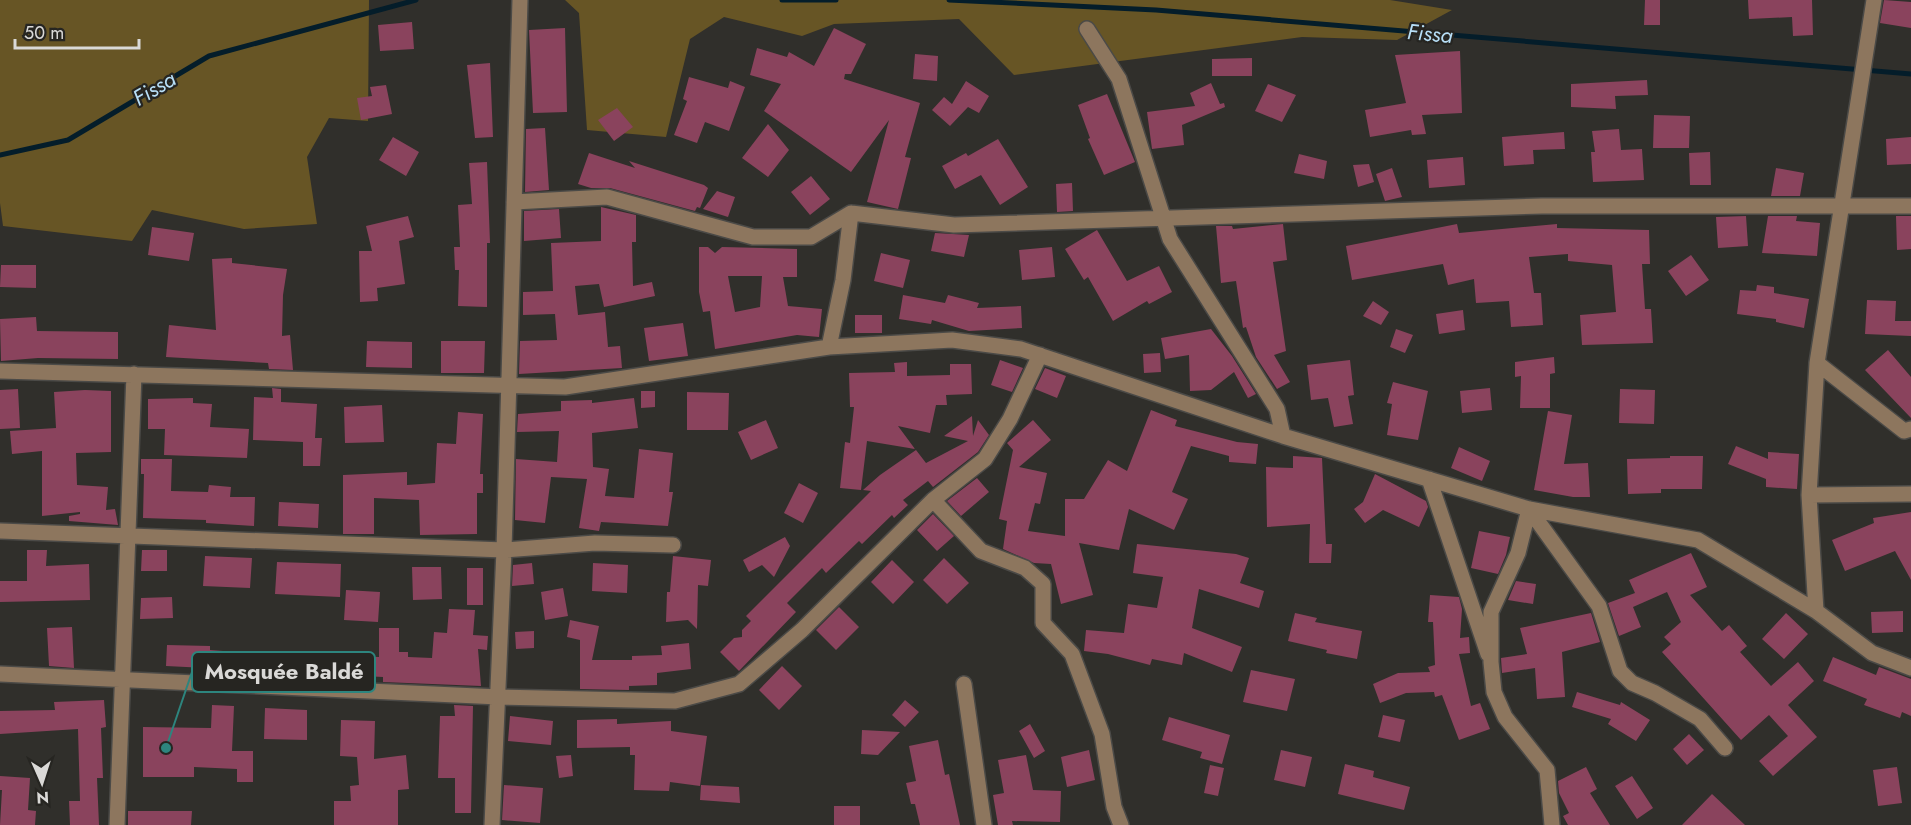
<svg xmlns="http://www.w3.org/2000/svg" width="1911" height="825" viewBox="0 0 1911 825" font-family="Jost,sans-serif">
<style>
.green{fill:#675525}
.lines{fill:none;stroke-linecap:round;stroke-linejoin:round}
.stream{stroke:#041d2a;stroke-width:5}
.building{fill:#8a435d;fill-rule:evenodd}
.minor-casing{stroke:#4b4a47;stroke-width:18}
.minor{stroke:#8d765e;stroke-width:15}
.labels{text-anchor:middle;stroke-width:4.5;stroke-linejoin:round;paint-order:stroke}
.water-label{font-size:22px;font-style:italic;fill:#b7def6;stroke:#262521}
.leader{fill:none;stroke:#2d857e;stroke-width:2}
.callout-dot{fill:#2d857e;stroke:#262521;stroke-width:2}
.callout{fill:#262521;stroke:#2d857e;stroke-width:2}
.callout-label{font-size:22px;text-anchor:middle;font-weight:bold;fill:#dad9d7}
</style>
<rect width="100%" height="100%" fill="#302f2b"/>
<path class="green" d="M0,0H369L368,121L329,118L307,157L317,224L244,229L152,210L132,241L3,226L0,203Z
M565,0H1390L1452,10L1397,40L1302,37L1014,75L959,19L834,24L802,36L724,17L690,39L666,137L587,130L579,13Z"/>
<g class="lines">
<path class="stream" d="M782,0H836
M949,0L1156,10L1911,74
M0,155L68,140L209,56L416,0"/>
</g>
<path class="building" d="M1645,0H1660V25H1644Z
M1748,0H1812L1813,35L1793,36L1792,17L1749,19Z
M1884,0L1911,2V28L1880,23Z
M412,22L414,49L380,51L378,25Z
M565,28L567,112L533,113L529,30Z
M834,28L866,44L851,74H845L844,79L920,103L905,157L911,158L898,209L867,202L889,120L851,172L764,111L781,84L750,75L757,48L787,57L789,52L814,66Z
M1460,51L1462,113L1422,115L1426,134L1412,135L1411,130L1370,137L1365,110L1406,103L1395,55Z
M915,54L938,56L937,81L913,79Z
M1252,58V76H1212V59Z
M490,63L493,137L475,138L467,65Z
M689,77L728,88L730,81L745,87L729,131L705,122L697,143L674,135L687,101L683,99Z
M1647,80L1648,95L1615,96L1616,109L1571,107V84Z
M966,81L989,96L979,113L968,107L950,126L932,110L944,97L952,104Z
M1211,83L1220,104L1224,103L1225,107L1182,125L1184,145L1152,149L1147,112L1195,106L1190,93Z
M1268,84L1296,95L1282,122L1255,111Z
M386,85L392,114L361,120L357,98L372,96L370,87Z
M1107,94L1135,162L1104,175L1088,139L1090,138L1078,105Z
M617,108L633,127L614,141L598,120Z
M1654,115L1690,116L1689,148H1653Z
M768,124L789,150L768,177L742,158Z
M545,128L549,190L525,192L526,129Z
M1619,129L1621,150L1642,149L1644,180L1593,182L1591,152H1595L1592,131Z
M1564,132L1565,149L1533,150L1534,164L1504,166L1502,137Z
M393,137L419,152L406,176L379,160Z
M1911,137V164L1887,165L1886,139Z
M998,139L1028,187L1000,205L981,175L955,189L942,166L966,153L968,156Z
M1710,152L1711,185H1690L1689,153Z
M589,153L635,168L629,161L704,185L708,188L700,208L697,207L695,211L610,188H591L578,184Z
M1299,154L1327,161L1324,179L1294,173Z
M1463,157L1465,185L1429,188L1427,160Z
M487,162L490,243H487V307L458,306L459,270H455L454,247H460L458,205L472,204L469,163Z
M1369,164L1374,182L1358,187L1353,165Z
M1392,168L1402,197L1385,201L1376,174Z
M1776,168L1804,173L1800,196H1771Z
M811,176L830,199L810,215L791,192Z
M1072,183L1073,211L1057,212L1056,184Z
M717,191L735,197L728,217L703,209Z
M601,207L636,215V242H632L633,286L652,282L655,296L604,307L599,284L575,286L578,315L605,312L608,347L620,346L622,368L519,374L520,341L557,340L555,314L523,315V292L553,291L551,243L601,241Z
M559,209L561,238L524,241V211Z
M408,216L414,237L399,241L405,284L377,288L378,301L360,302L359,251H372L366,226Z
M1746,216L1748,246L1718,248L1716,217Z
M1768,216H1797L1796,221L1820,223L1817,256L1762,253Z
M1896,216H1911V249L1897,250Z
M1283,224L1287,260L1273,262L1286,351L1274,355L1290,382L1277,389L1256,357L1246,327L1243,328L1236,281L1221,283L1216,226H1232L1233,229Z
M1457,224L1459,233L1557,224V228L1649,230L1650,264H1642L1645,309H1651L1653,343L1582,345L1580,315L1616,312L1612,265L1568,261V254L1529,257L1534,293H1541L1543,325L1511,327L1509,301L1476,303L1474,279L1448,285L1443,264L1352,280L1346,246Z
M152,227L194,233L189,261L148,255Z
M1097,230L1127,281L1159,266L1172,292L1149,304L1147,301L1113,321L1088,277L1084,280L1065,249Z
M935,233L969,235L964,257L931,251Z
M699,247H708L715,253L722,247L797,249V277H783L788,306L822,309L819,337L797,335L715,349L710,311L703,312L699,292ZM728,276H762L760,307L735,312Z
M1052,247L1055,277L1022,280L1019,250Z
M881,253L910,260L903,288L874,281Z
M1691,255L1709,280L1686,296L1668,271Z
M232,258V263L287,269L283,295L282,336L290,335L293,370L269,369L268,363L166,357L169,325L216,330L212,259Z
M1,265H36V288L0,287Z
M1757,285L1774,287V293L1809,299L1804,328L1776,322V319L1737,314L1740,290L1756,291Z
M903,295L945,303L948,295L979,303L977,308L1021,306L1022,328L969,331L932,320L931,324L899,319Z
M1867,300L1896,301L1895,321H1911V336L1865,334Z
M1373,301L1389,312L1381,325L1363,316Z
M1463,310L1465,330L1439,334L1436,314Z
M855,315H882V333H855Z
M36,317L37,331L118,332V359L38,358L1,361L0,319Z
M683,323L688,356L649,361L644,328Z
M1211,329L1232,356L1256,394L1248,398L1234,372L1211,390L1190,391L1189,355L1165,359L1161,338Z
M1396,329L1413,335L1405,353L1390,347Z
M367,341L412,342V368L366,367Z
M441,341H485L484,373H441Z
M1888,350L1911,377V418L1865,370Z
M1160,353L1161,372L1144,373L1143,354Z
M1554,357L1555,373L1550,374V408H1520L1521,376L1515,377V362Z
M1000,360L1023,368L1012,392L991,385Z
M1350,360L1354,395L1348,396L1353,424L1334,427L1328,398L1311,400L1307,365Z
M907,362V376L950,375V364H971L972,394L946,395L947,405H936L930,433L898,426L915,449L867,441L861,490L840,488L845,442L850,443L854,407H850L849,373L895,372L894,363Z
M1045,368L1066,376L1057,398L1035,389Z
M1393,382L1428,391L1418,440L1387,435L1392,404L1387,403Z
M272,388L281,389V402L317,404L315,438H322L320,466H303V442L253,440L254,397L273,398Z
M1490,388L1492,410L1462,413L1460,391Z
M18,389L20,428L0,429V390Z
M1620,389L1655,390L1654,424L1619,423Z
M85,390L111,391V452L76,453L77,485L108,487L106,510L115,509L118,525L69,521V516L80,514V512L42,516V451L12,454L10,431L56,428L54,392Z
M641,391H655V407L641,408Z
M687,392L729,393L728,430H687Z
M193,398V403L212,404L210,427L249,429L247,458L164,455L165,429H148V399Z
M634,398L638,428L592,433L593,467L609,469L605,496L634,498L639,449L673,453L669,492H673L668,526L601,522L599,531L579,528L587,479L551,477L545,523L515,520L516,459L557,462L559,431L517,432L518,414L561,411V401L592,400V403Z
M382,405L384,442L345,443L344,407Z
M1151,410L1177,420L1175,426L1237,442L1258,444L1256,464L1229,462V456L1191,446L1172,492L1188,499L1174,530L1129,509L1119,550L1079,543L1093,595L1061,604L1051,564L1034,563L1003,549L1007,521L999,519L1013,450L1007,443L1033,420L1051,440L1019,467L1047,473L1040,504L1035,503L1028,531L1065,536V499H1084L1108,460L1127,471Z
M1548,411L1572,415L1564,464L1588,463L1590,497H1573L1534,490Z
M458,412L483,414L480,474H483V493H477V534L420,535L419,500L374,498V534H343V475L407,472V485L435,483L437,443L456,444Z
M972,416L973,436L978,420L989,435L978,452L933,487L928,481L903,500L908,505L894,518L892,515L862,544L859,541L826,573L822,568L787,603L796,612L739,671L720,652L734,638L742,637V630L751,621L746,616L871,491L863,490L880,475L916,450L926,463L968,441L944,436Z
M766,420L778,448L751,460L738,432Z
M1736,446L1768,459V452L1799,454L1797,489L1766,487V479L1728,464Z
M1459,447L1490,461L1482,481L1451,468Z
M1293,456L1322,458L1326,544H1332L1331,563H1309L1310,524L1267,527L1266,467L1293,468Z
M1670,456H1703L1702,489H1661V493L1628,494L1627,459L1670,458Z
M141,459H172L171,491L208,492L209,485L231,487L230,497H255L254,526L206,523V520L143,518L144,474H141Z
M1375,474L1426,501L1428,507L1419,527L1383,510L1365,523L1354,509L1363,502Z
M977,478L989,492L961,516L947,501Z
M799,483L818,493L803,523L784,513Z
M279,502L319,504L318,528L278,526Z
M1911,512V580L1895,551L1845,571L1832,540L1874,523L1873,518Z
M933,514L954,536L937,551L917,530Z
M1479,531L1510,537L1506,555L1498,574L1471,568Z
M785,537L790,546L774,577L762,565L749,572L743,560Z
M1137,544L1236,554L1249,558L1240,583L1264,591L1259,608L1199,589L1192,628L1242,647L1232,672L1184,653L1182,665L1152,659L1150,665L1108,654L1084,651L1086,630L1124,633L1128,604L1157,608L1163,577L1133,573Z
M27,550H47L46,566L89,564L90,600L0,602V581H27Z
M142,550H167V571H141Z
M1691,553L1707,587L1690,595L1722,631L1729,625L1747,646L1740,652L1771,686L1798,662L1814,681L1788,705L1817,737L1773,776L1759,761L1788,736L1769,715L1741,740L1662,652L1671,644L1664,637L1681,622L1667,592L1633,607L1641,627L1619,636L1608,603L1635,593L1629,580Z
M205,556L252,558L250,588L203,586Z
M673,556L711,560L708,586L698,585L697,629L688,620L666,622L667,592H670Z
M944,558L969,583L947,604L923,580Z
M892,560L914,582L893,604L871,582Z
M277,562L341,564L340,597L275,594Z
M532,563L534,584L512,586L513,565Z
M593,563L628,565L627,593L592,591Z
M412,567H441L442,599L413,600Z
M467,568H483V605H467Z
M1516,581L1536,584L1533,604L1508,600Z
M563,588L568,616L545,620L541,592Z
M346,590L380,592L378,622L344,620Z
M1430,595L1459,597L1462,609L1460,638L1469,637L1470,653L1459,654L1471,706L1480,703L1490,729L1459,740L1442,695L1435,697L1434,692L1406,693L1380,703L1373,684L1398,673L1430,672L1428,667L1435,665L1433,622H1428Z
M172,597L173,618L140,619L141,598Z
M839,607L859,627L836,650L816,630Z
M449,609L475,610L473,635L488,636L487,650L478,649L481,686L383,682V677L166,666L167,645L210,646V650L262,654L379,657V628H399V652H408V657L432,658L434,632L447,633Z
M1903,611V632L1872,633L1871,612Z
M1295,613L1317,618L1315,622L1362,631L1357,659L1326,653L1327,650L1288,641Z
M1591,613L1600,642L1562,652L1565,697L1537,699L1535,668L1502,673L1501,658L1527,654L1520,628Z
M1786,613L1808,634L1784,659L1762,639Z
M570,620L599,626L592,660H632V656L662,655L661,646L689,643L691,669L657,673V685L629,686V690L580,689V640L567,637Z
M72,627L74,668L49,666L47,628Z
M534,631V648L516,649L515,632Z
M1833,657L1876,675L1879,667L1911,679V716L1902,712L1900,718L1864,705L1867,699L1823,681Z
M782,666L802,686L779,710L759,690Z
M1251,670L1295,679L1287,711L1243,702Z
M1577,692L1620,705L1621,702L1650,720L1636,741L1608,724L1611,719L1572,707Z
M104,700L106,727L101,728L103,778H97L99,825H70L69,801H80L78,729L0,734V711L55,710L54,702Z
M905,700L919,712L905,727L892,715Z
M212,705L234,706L232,751H253V782H237V769L194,767V777H143V727L211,728Z
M454,705L473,706L471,813H455V778H438L440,716H455Z
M265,708L307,710V740L264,739Z
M1383,715L1405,720L1400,742L1378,737Z
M510,716L553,721L551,745L508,741Z
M1169,717L1230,735L1222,764L1200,758L1202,752L1162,740Z
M617,719V724L671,721V731L707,736L700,786L670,782L669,791L634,790L635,755H630V747L577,748V720Z
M341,720L375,721L374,759L406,755L409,789L398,790V825H334V801H351L350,786L359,785L357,757L340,756Z
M1030,724L1045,751L1034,758L1019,731Z
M862,730L900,732L878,755L861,754Z
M1689,734L1704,750L1687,765L1673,749Z
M938,740L945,775L949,774L960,825H920L915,804H911L906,783L916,781L909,746Z
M1089,750L1095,780L1067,787L1061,757Z
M1281,750L1312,757L1305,787L1274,780Z
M571,755L573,776L559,778L556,756Z
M1026,755L1033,790L1061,791L1060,822L1012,821L1013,825H998L993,795L1004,793L998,760Z
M1345,764L1374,771L1373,777L1410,787L1404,810L1338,794Z
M1210,765L1224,768L1218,796L1204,793Z
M1586,767L1597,789L1590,793L1610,825H1568L1563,816L1569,813L1559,793L1558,781Z
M1897,767L1902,803L1878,806L1873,770Z
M0,776L30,778L28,810L36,811L35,825H0L2,790H0Z
M1632,776L1653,808L1637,819L1615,786Z
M504,785L543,788L540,823L502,820Z
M701,785L739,787L740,803L700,800Z
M1712,794L1745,825H1682Z
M834,806H860V825H834Z
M128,811H192L191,825H128Z"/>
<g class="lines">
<defs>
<path id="minor" d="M1087,29L1119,79L1170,239L1277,409L1283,436
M514,202L607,197L753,237H811L851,213L954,225L1542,206H1911
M829,347L843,280L851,213
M1817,363L1904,431L1911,429
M0,371L565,387L829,347L952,340L1021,349L1283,436L1529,509L1698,540L1816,611L1872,653L1911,668
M1429,479L1488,654
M1809,495L1911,494
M933,500L981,551L1025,568L1043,584V623L1072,654L1102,734L1114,807L1121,825
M1529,509L1518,553L1491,612V662L1494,692L1505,717L1547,770L1552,825
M1529,509L1599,606L1620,671L1632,683L1655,693L1700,719L1725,748
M0,531L504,550L595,543L673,545
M1816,611L1809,495L1817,363L1874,0
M0,674L499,697L675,701L739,684L802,630L933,500L985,459L1010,419L1040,355
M964,684L984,825
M117,825L134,374
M492,825L504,550L520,0"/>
</defs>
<use href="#minor" class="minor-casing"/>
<use href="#minor" class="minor"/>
</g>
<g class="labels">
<g class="water-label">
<text transform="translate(1430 33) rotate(5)" y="8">Fissa</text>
<text transform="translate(154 88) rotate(-31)" y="8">Fissa</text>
</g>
</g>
<path class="leader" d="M166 748L192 672"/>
<circle class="callout-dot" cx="166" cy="748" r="6"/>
<rect class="callout" x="192" y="652" width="183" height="40" rx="6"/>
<g class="callout-label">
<text x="284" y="679">Mosquée Baldé</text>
</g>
<g transform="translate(42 783) rotate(177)" stroke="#262521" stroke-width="4.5" paint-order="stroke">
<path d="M0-4.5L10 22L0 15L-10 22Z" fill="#dad9d7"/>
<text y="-9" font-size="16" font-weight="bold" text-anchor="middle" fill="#dad9d7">N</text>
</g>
<path d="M15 39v9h124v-9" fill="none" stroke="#dad9d7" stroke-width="3"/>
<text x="24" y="39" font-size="18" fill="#dad9d7" stroke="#262521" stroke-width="4.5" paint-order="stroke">50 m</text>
</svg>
